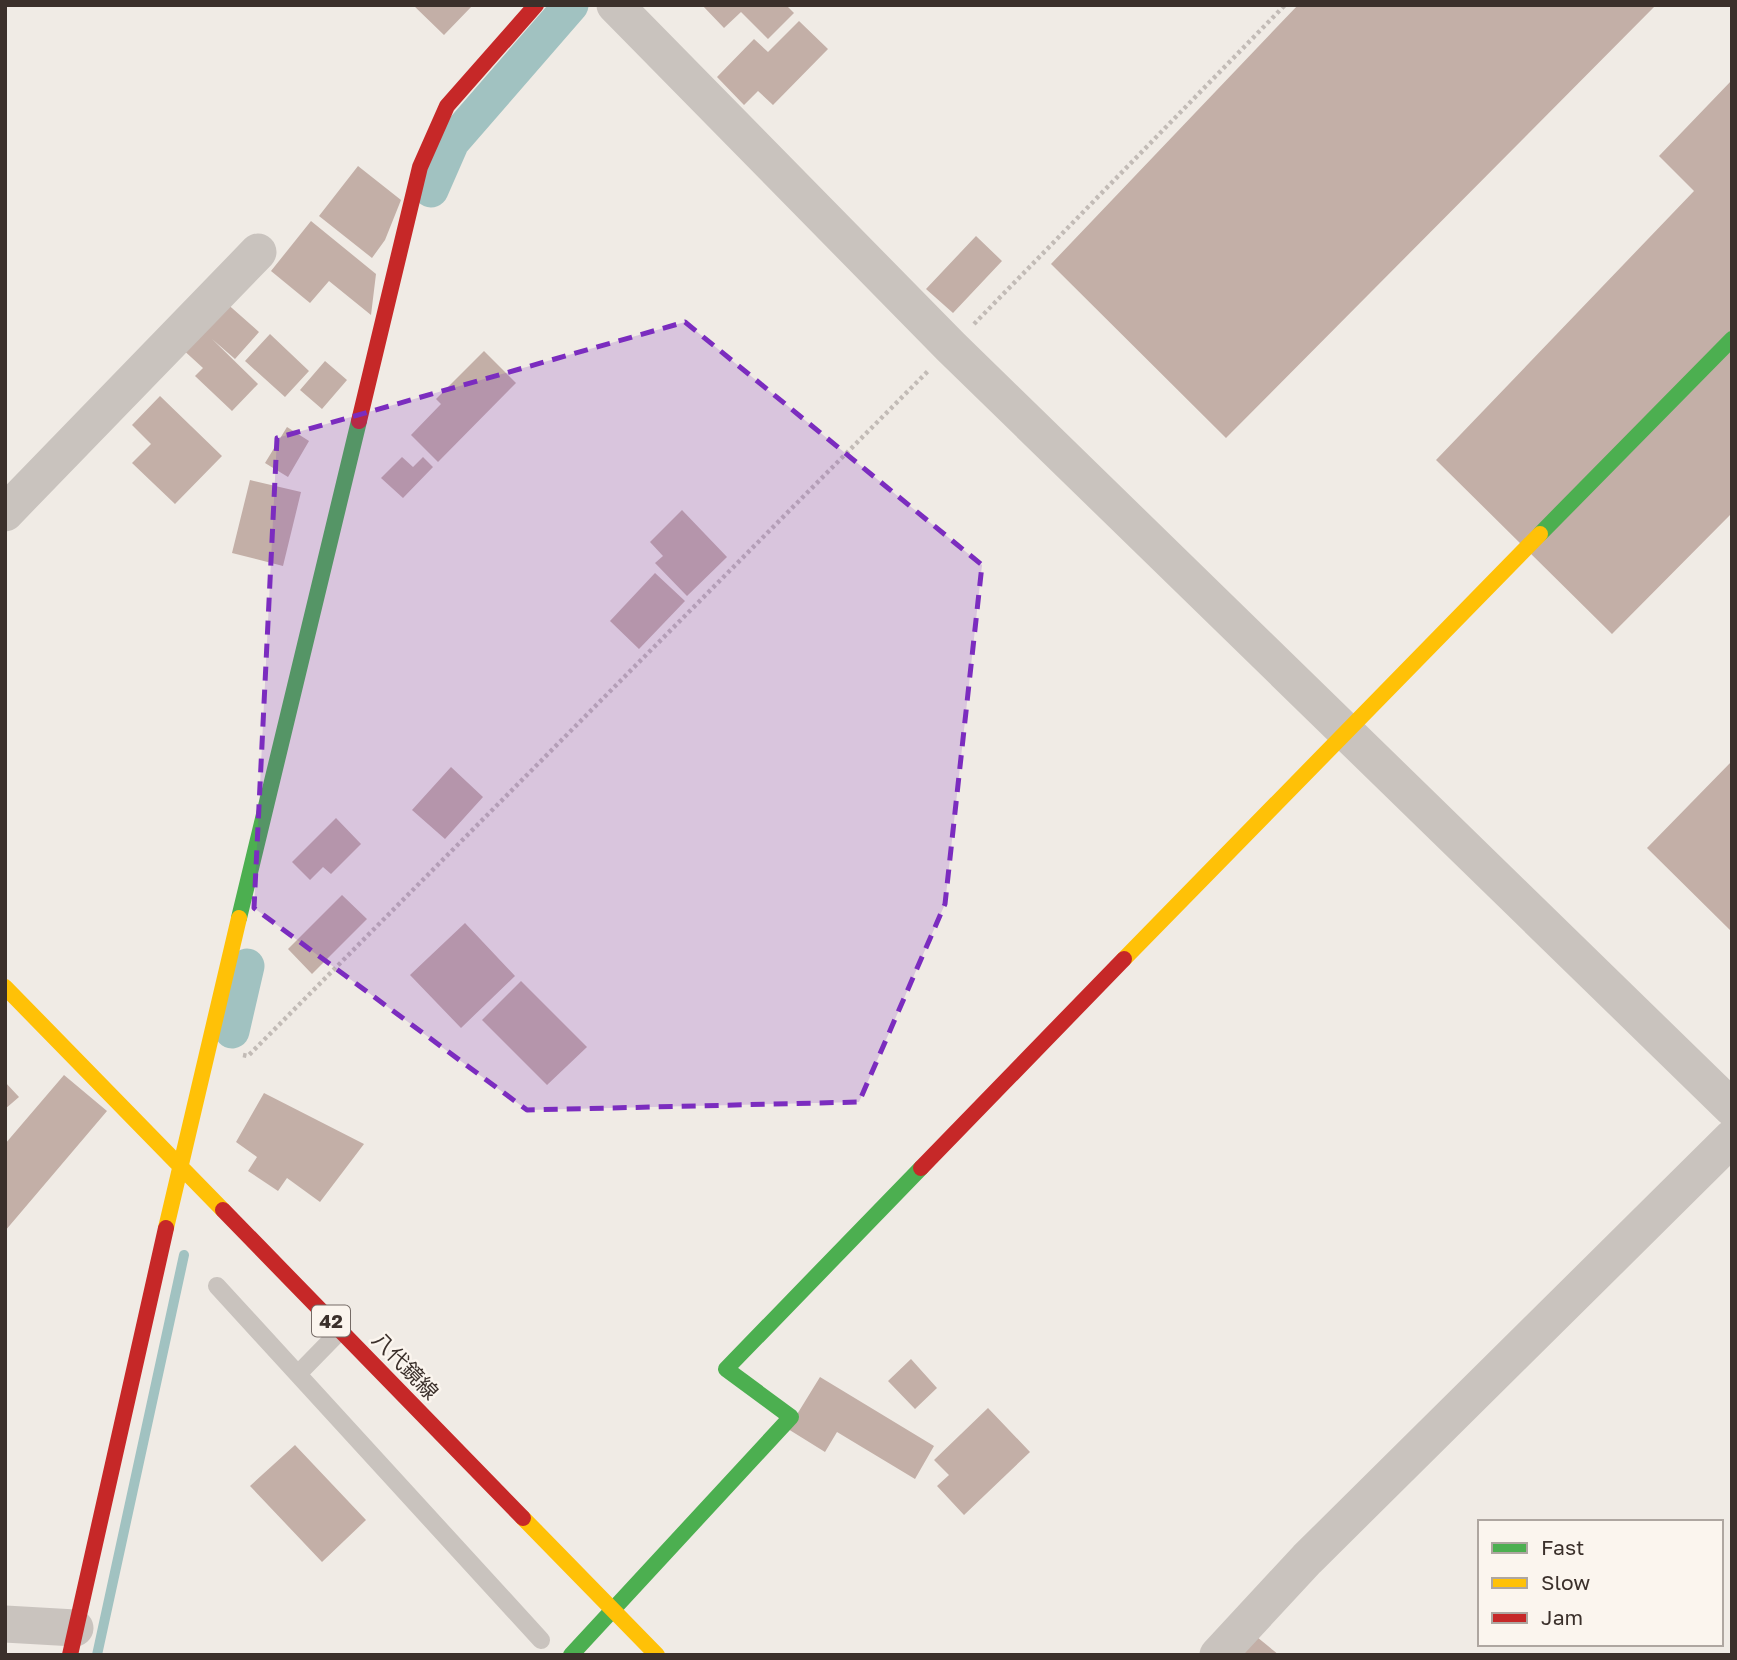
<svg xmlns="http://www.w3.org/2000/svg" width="1737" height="1660" viewBox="0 0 1737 1660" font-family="'Golos Text','Noto Sans JP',sans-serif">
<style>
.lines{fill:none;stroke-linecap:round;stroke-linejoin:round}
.stream{stroke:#a1c2c1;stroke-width:10}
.canal{stroke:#a1c2c1;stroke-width:35}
.building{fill:#c3afa7}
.path{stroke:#c2bbb6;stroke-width:4.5;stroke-dasharray:3.5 3.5;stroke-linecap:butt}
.lane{stroke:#c9c3be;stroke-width:18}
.street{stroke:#c9c3be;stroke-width:37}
.fast{stroke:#4caf50;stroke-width:16}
.slow{stroke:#ffc107;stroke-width:16}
.jam{stroke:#c62828;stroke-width:16}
.marked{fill:#7b2cbf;fill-opacity:0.2;stroke:#7b2cbf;stroke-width:5;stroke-dasharray:14 9;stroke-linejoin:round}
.labels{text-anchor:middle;stroke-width:5;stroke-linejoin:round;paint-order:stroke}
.shield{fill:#fbf5ee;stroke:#756b66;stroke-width:2}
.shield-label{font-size:19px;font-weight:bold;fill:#3b302b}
.street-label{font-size:21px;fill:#3b302b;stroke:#fbf5ee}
</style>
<rect width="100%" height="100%" fill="#f0ebe5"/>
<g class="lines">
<path class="stream" d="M97,1655L184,1255"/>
<path class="canal" d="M431,190L452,142L571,5
M232,1031L247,966"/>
</g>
<path class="building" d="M413,5H473L444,35Z
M702,5H786L794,13L768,39L741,12L724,28Z
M1298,5H1656L1226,438L1051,264Z
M799,21L828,49L773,105L758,91L744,105L717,77L754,39L768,52Z
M1732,80V513L1612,634L1436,460L1694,191L1659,156Z
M358,166L401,200L385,240L372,258L319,216Z
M311,221L376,274L371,315L329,281L310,303L271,271Z
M976,236L1002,261L953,313L926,289Z
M224,301L259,332L235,359L212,339L258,384L232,411L195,376L203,368L180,347Z
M270,334L309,371L285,397L245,361Z
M484,351L516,383L438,462L411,435L441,404L436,399Z
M325,361L347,380L322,409L300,390Z
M160,396L222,456L175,504L132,463L151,444L132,425Z
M287,427L309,441L288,477L265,463Z
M402,457L413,467L423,457L433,467L403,498L381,478Z
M250,480L301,492L283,566L232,553Z
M682,510L727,557L687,596L655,563L663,556L650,542Z
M655,573L685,601L639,649L610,621Z
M1732,761V932L1647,848Z
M451,767L483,797L445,839L412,810Z
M336,818L361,844L331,874L323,867L310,880L292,862Z
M342,895L367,919L312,974L288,949Z
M465,923L515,976L461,1028L410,975Z
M521,981L587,1047L547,1085L482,1020Z
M64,1075L107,1111L5,1231V1144Z
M5,1082L19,1097L5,1109Z
M264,1093L364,1144L320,1202L287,1178L278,1191L248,1171L257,1157L236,1142Z
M911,1359L937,1388L915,1409L888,1381Z
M820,1377L934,1446L915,1479L837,1432L825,1452L788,1429Z
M988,1408L1030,1452L964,1515L937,1486L949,1475L934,1460Z
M295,1445L366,1520L322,1562L250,1486Z
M1257,1637L1279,1655H1242Z"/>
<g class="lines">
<path class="path" d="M974,324L1285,5
M243,1055L248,1056L929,370"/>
<path class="lane" d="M217,1286L541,1640
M298,1374L341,1330"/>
<path class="street" d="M615,5L951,347L1732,1108
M5,513L258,252
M5,1624L75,1628
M1218,1655L1307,1559L1732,1138"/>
<path class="fast" d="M1540,534L1732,339
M239,918L359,421
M571,1655L791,1417L726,1369L921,1168"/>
<path class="slow" d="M1124,959L1540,534
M5,987L223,1210
M166,1228L239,918
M523,1518L657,1655"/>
<path class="jam" d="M359,421L420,167L447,106L536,5
M921,1168L1124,959
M223,1210L523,1518
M70,1655L166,1228"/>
</g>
<path class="marked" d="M685,322L982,565L945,904L859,1102L527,1110L254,908L277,438Z"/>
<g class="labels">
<rect class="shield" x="312" y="1305.5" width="38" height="31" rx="5"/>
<g class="shield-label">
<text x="331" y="1328">42</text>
</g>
<g class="street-label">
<text transform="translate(405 1366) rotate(46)" y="7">八代鏡線</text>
</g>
</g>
<rect width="1737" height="1660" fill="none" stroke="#3b302b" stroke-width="14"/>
<rect x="1478" y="1520" width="245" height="126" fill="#fbf5ee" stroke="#aea6a0" stroke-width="2"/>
<rect x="1492" y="1543" width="35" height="10" fill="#4caf50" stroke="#aea6a0" stroke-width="2"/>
<text x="1541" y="1555" font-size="21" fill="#3b302b">Fast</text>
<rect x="1492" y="1578" width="35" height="10" fill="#ffc107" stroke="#aea6a0" stroke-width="2"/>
<text x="1541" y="1590" font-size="21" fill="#3b302b">Slow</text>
<rect x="1492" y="1613" width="35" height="10" fill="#c62828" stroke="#aea6a0" stroke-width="2"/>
<text x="1541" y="1625" font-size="21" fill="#3b302b">Jam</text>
</svg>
